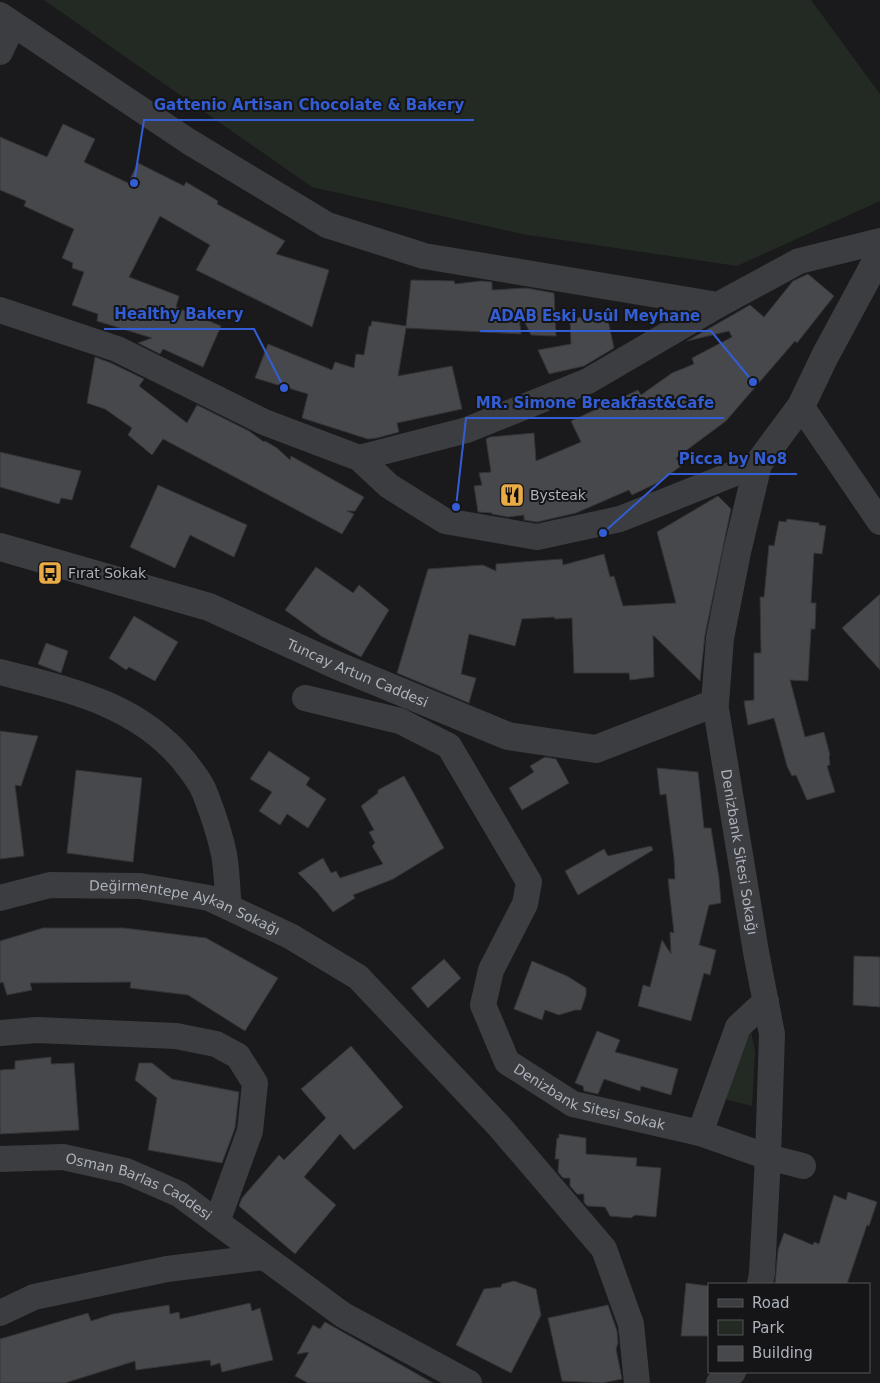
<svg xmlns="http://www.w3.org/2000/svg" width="880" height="1383" viewBox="0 0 880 1383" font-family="'DejaVu Sans',sans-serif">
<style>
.green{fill:#222a23}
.building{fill:#47484c;stroke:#343438}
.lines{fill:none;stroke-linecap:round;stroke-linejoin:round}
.minor{stroke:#3b3d41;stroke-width:26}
.tertiary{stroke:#3b3d41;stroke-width:28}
.labels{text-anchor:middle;stroke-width:4;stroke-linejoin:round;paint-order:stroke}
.poi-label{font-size:14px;fill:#adb2bb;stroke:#151517;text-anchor:start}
.street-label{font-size:14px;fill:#adb2bb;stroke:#151517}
.leader{fill:none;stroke:#335dd4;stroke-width:2}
.callout-dot{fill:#335dd4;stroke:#151517;stroke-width:2}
.callout-label{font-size:15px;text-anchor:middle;font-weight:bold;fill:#335dd4;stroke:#151517;stroke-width:4;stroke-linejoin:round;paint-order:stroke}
</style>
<rect width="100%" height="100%" fill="#1a1a1c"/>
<path class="green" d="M44,0H811L880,94V201L737,266L522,234L312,187Z
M751,1031L755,1051L752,1106L721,1098Z"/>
<path class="building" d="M63,124L95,139L84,162L128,183L138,163L184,186L186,182L218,201L217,204L285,241L276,254L329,270L312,327L196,270L210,245L160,216L129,277L179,296L176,307L221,326L203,367L163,349L160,354L138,343L152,338L97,321L98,314L72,305L84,272L72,268L73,263L62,258L74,229L24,206L26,201L0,190V137L47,157Z
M808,274L834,296L797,343L795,341L726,421L676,458L681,466L659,482L632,495L629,490L576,513L537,522L524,520V515L508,517L492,514V513L478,512L474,486L482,485L479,473L491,472L486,439L490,437L534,433L536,461L581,442L571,421L638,390L641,395L672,373L694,364L692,358L732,337L729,331L687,341L750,305L764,317L793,281Z
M411,280L454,281L455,284L481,281L492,282V290L526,288L554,293L556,336L531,335L518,308L521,334L406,328L398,376L452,366L462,409L397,423L399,432L377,438L368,439L302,418L308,394L255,378L268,344L332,370L335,362L354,368L356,354L364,355L369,326H371L372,321L406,326Z
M606,311L614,348L584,366L549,374L538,350L571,344L570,320Z
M95,357L111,363L144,379L139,386L187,423L197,405L249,431L264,442L265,441L277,448L290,460L291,456L364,497L355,511H347L354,514L342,534L163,439L152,455L128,435L132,428L105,409L87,403Z
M0,452L81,471L72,500L61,498L59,504L0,487Z
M158,485L247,525L234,557L190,535L175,568L130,547Z
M718,496L731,509L705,635L700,681L653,635L654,677L630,680L629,673H574L572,618L555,619L554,617L522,619L515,646L469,634L461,674L476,678L469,703L397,673L428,569L483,565L496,571V564L562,559L563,565L604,554L610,577L614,576L623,606L676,603L657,532Z
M787,519L819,523V525L826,526L822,554L814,553L811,603H816L815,629H811L808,681L790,680L805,737L824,732L830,755L829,756L830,765L827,766L835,792L807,800L796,775L792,776L787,766L774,718L748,725L744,701L754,700V653H761L760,597H764L769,545L774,546L779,521L786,522Z
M316,567L353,593L359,585L389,610L361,657L321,636L285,610Z
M880,594V670L842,628Z
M134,616L178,642L155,681L129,667L126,670L109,658Z
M46,643L68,651L61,673L38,664Z
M0,731L38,736L21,786L15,785L24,856L0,859Z
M269,751L310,778L306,785L326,799L308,828L287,814L280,825L259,811L272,792L250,779Z
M545,757L556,759L569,783L522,810L509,788L534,772L530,766Z
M657,768L698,772L704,828H711L719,878L721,903L709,905L699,945L716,950L710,975L704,973L691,1021L638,1006L643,985L650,987L662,940L671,954L670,932L674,933L668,879H675L674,858L666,794L660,795Z
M76,770L142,778L133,862L67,853Z
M404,776L444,848L393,879L353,895L355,898L333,912L317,892L298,873L323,858L331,873L336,871L340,878L383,864L372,846L375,843L369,832L374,830L361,806L378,793V790Z
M651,846L653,850L578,895L565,871L604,849L608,856Z
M43,928H124L206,938L278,978L245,1031L188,995L130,988L131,982L30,983L32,990L7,995L3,982L0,983V941Z
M854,956L880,957V1007L853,1005Z
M444,959L461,978L428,1008L411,988Z
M532,961L567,976L586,988V995L581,1010H575L559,1015L545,1010L542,1020L514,1009Z
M597,1031L620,1040L615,1052L678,1069L671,1095L641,1086L640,1091L604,1079L598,1094L584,1091L583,1086L575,1083Z
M351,1046L403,1107L354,1150L340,1134L304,1177L336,1205L295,1254L239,1206L242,1198L279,1155L284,1160L326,1118L301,1089Z
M51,1057V1064L74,1063L79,1130L0,1134V1070L15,1069V1061Z
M139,1063H152L172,1079L239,1092L235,1128L222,1163L148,1150L157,1098L135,1080Z
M559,1134L586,1138V1154L637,1158L636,1166L661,1168L656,1217L635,1215L631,1218L610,1216L605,1207L587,1206L584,1202V1194H577L570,1186V1178H563L558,1172L559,1159H555L557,1138H559Z
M848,1192L877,1202L869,1226L867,1225L847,1284H775L778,1250L784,1233L813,1245L814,1242L819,1244L834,1195L846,1200Z
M514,1281L536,1289L541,1315L511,1373L456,1345L484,1289L501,1287L502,1284Z
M686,1283L709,1286V1336H681Z
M250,1303L252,1311L260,1308L273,1360L222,1372L220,1363L211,1366L210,1360L136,1370L135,1361L65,1383H0V1339L88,1313L91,1321L113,1314L169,1305L170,1314L179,1312L180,1319Z
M608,1305L617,1331L618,1343L616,1349L622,1379L602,1383L562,1381L548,1318Z
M325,1322L380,1353L433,1383H308L295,1376L309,1352L297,1354L313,1325L320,1329Z"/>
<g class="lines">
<g class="minor">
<path d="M0,15L188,141L327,225L424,256L718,305L799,261L880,241"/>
<path d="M0,52L13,24"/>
<path d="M0,310L117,349L264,422L359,458L467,430L588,381L718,305"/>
<path d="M801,406L880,522"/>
<path d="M359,458L389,486L445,521L537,537L620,519L758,464"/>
<path d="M0,672C69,690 136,703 184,761C192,772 202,783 206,796C213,814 220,835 224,854C227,871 227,890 229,907"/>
<path id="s1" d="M305,698L400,721L449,746L529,882L525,904L491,970L483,1005L507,1062L573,1104L700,1133"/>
<path id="s2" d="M715,703L756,952L772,1034L768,1157L700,1133L738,1027L766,1001"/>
<path id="s3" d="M0,898L50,885L140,886L209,898L290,936L358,977L499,1126L604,1249L631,1324L637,1383"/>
<path d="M0,1033L37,1030L176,1036L216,1044L238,1056L255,1083L250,1131L217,1222"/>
<path id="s4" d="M0,1159L63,1157L126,1171L179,1194L343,1315L469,1383"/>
<path d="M760,1284L762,1273L768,1157L803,1166"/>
<path d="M0,1313L34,1297L167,1269L264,1257"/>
<path d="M719,1383L733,1372"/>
</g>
<path class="tertiary" id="s5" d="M0,547L209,607L336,665L508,736L596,749L715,703L720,638L737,552L758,464L801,406L825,356L880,254"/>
</g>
<defs>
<symbol id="restaurant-square" viewBox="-11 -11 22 22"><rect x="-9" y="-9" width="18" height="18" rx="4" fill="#e9ab46" stroke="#151517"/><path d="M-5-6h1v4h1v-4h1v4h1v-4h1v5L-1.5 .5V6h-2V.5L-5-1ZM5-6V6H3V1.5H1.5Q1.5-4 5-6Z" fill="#111"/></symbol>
<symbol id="bus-square" viewBox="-11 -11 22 22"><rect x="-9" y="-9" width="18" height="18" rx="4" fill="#e9ab46" stroke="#151517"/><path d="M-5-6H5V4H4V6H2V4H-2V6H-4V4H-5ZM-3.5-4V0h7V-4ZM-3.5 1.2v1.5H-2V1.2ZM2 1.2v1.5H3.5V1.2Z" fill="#111"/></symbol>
</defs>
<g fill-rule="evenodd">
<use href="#restaurant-square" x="498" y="481" width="28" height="28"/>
<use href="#bus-square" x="36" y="559" width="28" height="28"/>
</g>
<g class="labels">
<g class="poi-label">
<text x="530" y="500">Bysteak</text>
<text x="68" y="578">Fırat Sokak</text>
</g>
<g class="street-label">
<text dy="5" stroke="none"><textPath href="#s5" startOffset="380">Tuncay Artun Caddesi</textPath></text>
<text dy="5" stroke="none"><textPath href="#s2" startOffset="151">Denizbank Sitesi Sokağı</textPath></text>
<text dy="5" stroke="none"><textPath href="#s3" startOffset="190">Değirmentepe Aykan Sokağı</textPath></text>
<text dy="5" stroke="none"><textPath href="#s1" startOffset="596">Denizbank Sitesi Sokak</textPath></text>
<text dy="5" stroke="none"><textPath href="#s4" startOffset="145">Osman Barlas Caddesi</textPath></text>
</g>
</g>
<path class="leader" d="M134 183L144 120H474M284 388L254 329H104M753 382L711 331H480M456 507L466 418H724M603 533L669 474H797"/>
<g class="callout-dot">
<circle cx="134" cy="183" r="5"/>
<circle cx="284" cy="388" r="5"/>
<circle cx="753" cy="382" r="5"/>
<circle cx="456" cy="507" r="5"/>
<circle cx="603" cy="533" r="5"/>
</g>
<g class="callout-label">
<text x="309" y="110">Gattenio Artisan Chocolate &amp; Bakery</text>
<text x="179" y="319">Healthy Bakery</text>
<text x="595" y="321">ADAB Eski Usûl Meyhane</text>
<text x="595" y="408">MR. Simone Breakfast&amp;Cafe</text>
<text x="733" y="464">Picca by No8</text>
</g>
<rect x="708" y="1283" width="162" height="90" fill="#151517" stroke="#525459"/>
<rect x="718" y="1299" width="25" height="8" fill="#3b3d41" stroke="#525459"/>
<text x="752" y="1308" font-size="15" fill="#adb2bb">Road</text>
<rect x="718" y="1320" width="25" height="15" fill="#222a23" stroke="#525459"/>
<text x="752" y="1333" font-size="15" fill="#adb2bb">Park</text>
<rect x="718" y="1346" width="25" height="15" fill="#47484c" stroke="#525459"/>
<text x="752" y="1358" font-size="15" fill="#adb2bb">Building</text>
</svg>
